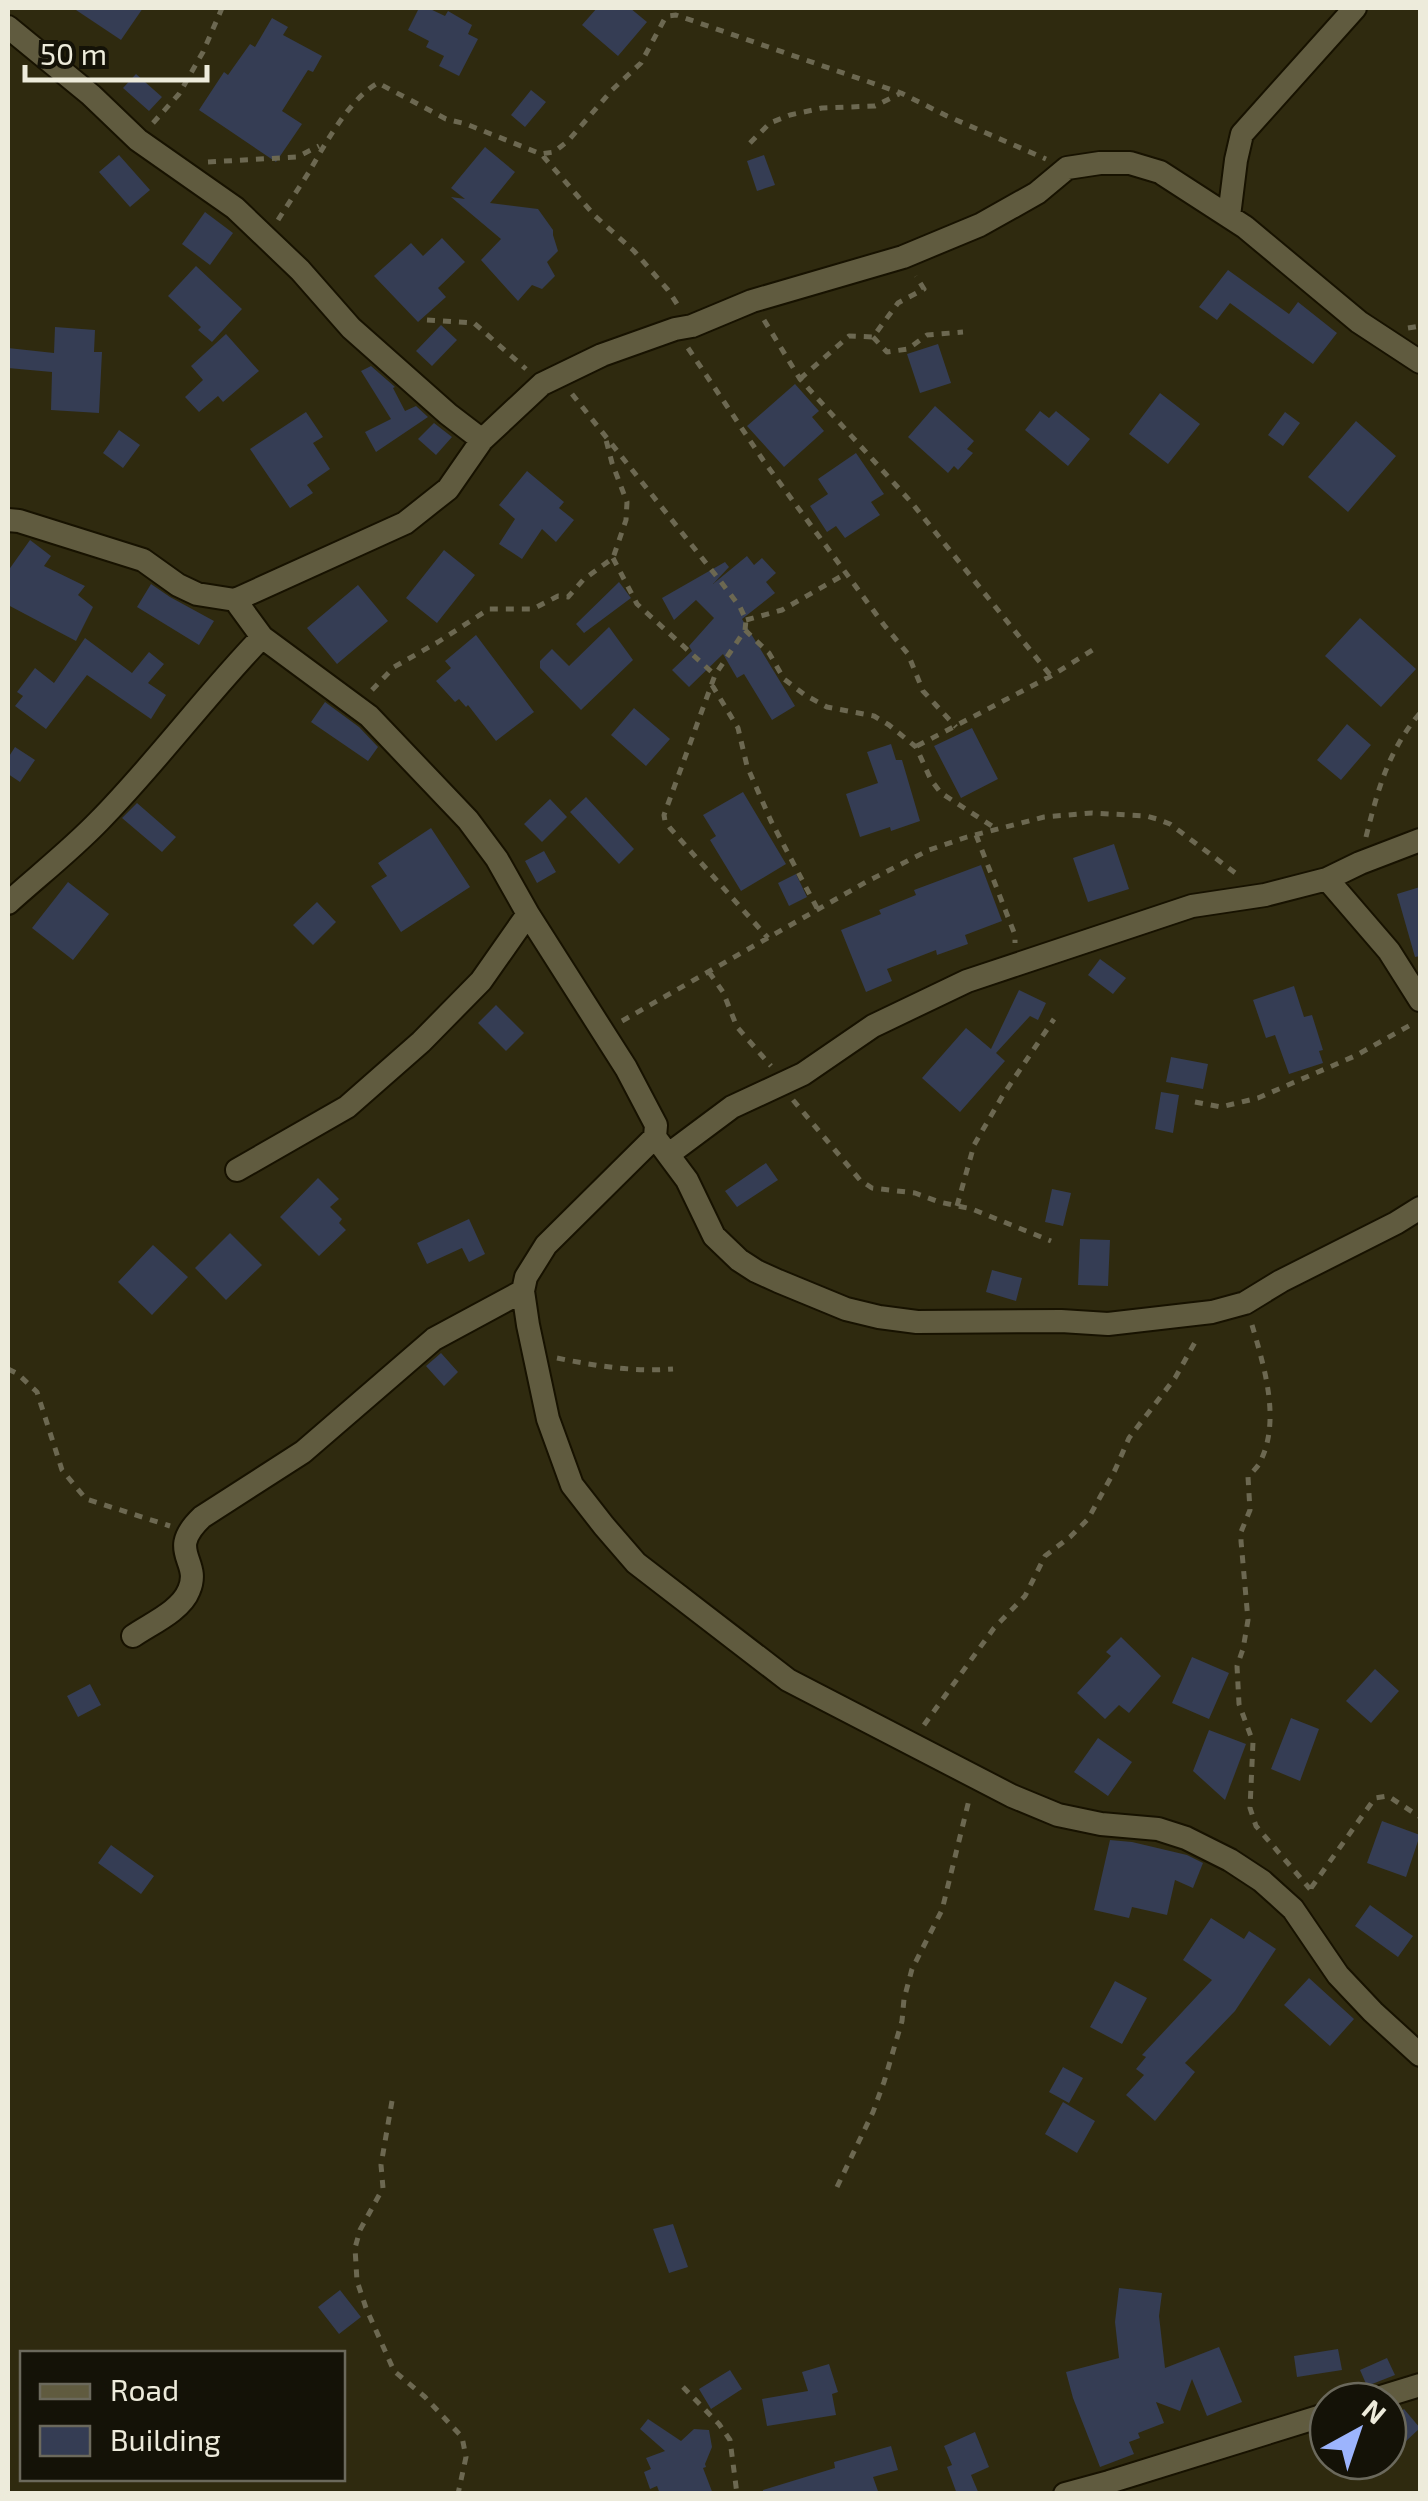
<svg xmlns="http://www.w3.org/2000/svg" width="1428" height="2501" viewBox="0 0 1428 2501" font-family="'Exo 2',sans-serif">
<style>
.building{fill:#353d54}
.lines{fill:none;stroke-linecap:round;stroke-linejoin:round}
.street-casing{stroke:#171200;stroke-width:26}
.path{stroke:#6c6851;stroke-width:5;stroke-dasharray:8 8;stroke-linecap:butt}
.street{stroke:#605b3f;stroke-width:22}
</style>
<rect width="100%" height="100%" fill="#2f2a0f"/>
<path class="building" d="M73,8H143L121,40Z
M419,8H428L445,16L448,11L472,25L468,34L478,39L459,76L439,66L444,56L426,47L429,41L408,30Z
M597,8H630L647,22L618,56L582,25Z
M272,18L288,27L283,35L322,56L313,72L308,70L282,111L302,124L276,162L199,110L224,72L228,75L250,44L255,47Z
M136,74L162,97L149,111L123,88Z
M531,90L546,102L525,127L511,115Z
M485,147L515,172L490,203L538,209L553,230V235L558,251L547,262L555,276L542,289L532,285L518,301L481,260L501,239L451,197L465,199L451,188Z
M119,155L150,190L130,207L99,172Z
M764,155L775,185L757,191L747,161Z
M205,212L233,233L210,265L182,244Z
M442,238L465,262L438,288L446,297L418,322L374,276L411,243L423,256Z
M196,266L242,309L212,342L198,330L201,327L168,296Z
M1228,270L1289,314L1298,302L1337,333L1313,364L1230,303L1217,320L1199,307Z
M441,325L457,340L432,366L416,351Z
M55,327L95,330L94,352H102L99,413L51,410L52,372L8,368V348L54,353Z
M226,334L259,371L223,402L218,396L199,412L185,397L203,380L191,366Z
M938,344L951,383L920,393L907,354Z
M371,366L395,387L393,388L405,411L416,406L428,417L376,452L365,432L391,419L361,371Z
M795,384L819,411L812,417L824,431L784,467L747,426Z
M1160,393L1200,424L1168,464L1129,434Z
M935,406L974,441L967,449L973,453L958,470L954,466L948,473L908,437Z
M1040,411L1049,418L1056,411L1090,439L1068,466L1025,430Z
M306,412L323,437L313,443L330,469L307,485L313,493L290,508L250,449Z
M1285,412L1300,423L1283,446L1268,435Z
M1356,421L1396,456L1348,512L1308,477Z
M434,423L452,437L436,455L418,439Z
M119,430L140,445L123,468L103,453Z
M856,453L884,494L871,502L880,515L845,538L836,526L827,532L810,506L828,494L818,479Z
M527,471L564,502L559,508L574,520L556,542L542,529L522,559L499,544L515,519L499,505Z
M30,540L51,556L44,566L85,586L78,595L93,607L76,641L8,605V571Z
M444,550L475,575L437,623L406,598Z
M747,556L754,565L762,558L776,573L766,582L775,593L742,619L795,706L772,720L744,674L737,678L723,654L689,687L672,670L692,651L689,646L714,618L696,600L674,620L662,598L725,562L729,567L713,584Z
M619,582L631,598L584,633L576,624Z
M151,584L170,597L214,621L199,645L137,607Z
M358,585L388,621L337,664L307,628Z
M1360,618L1416,669L1381,707L1325,656Z
M609,627L633,660L581,710L540,668V661L552,649L569,666Z
M476,635L534,712L496,741L468,705L466,707L459,699L455,702L436,681L451,668L445,661Z
M85,638L132,673L149,652L164,664L148,683L166,695L151,719L87,675L46,729L15,706L23,696L17,692L35,668L54,683Z
M325,702L359,727L378,747L368,761L311,722Z
M634,708L670,739L646,766L611,735Z
M1347,724L1371,745L1341,780L1317,760Z
M972,728L998,779L961,798L934,746Z
M891,744L896,760H902L920,821L891,831L890,827L860,837L846,794L878,783L867,752Z
M15,747L35,760L20,782L8,774V758Z
M743,792L786,864L741,891L710,840L716,836L703,815Z
M586,797L634,849L619,864L570,812Z
M550,799L567,817L542,842L524,824Z
M137,803L176,837L162,852L122,818Z
M431,828L470,887L401,932L371,886L387,876L378,863Z
M1114,844L1129,889L1088,902L1073,858Z
M544,851L556,872L537,883L525,861Z
M981,865L1002,921L965,935L968,944L937,955L936,950L887,969L892,981L866,992L841,930L881,914L879,910L916,895L914,890Z
M796,874L807,897L789,906L778,883Z
M68,882L109,914L73,960L32,928Z
M1420,887V956L1415,957L1397,894Z
M317,902L336,922L313,945L293,925Z
M1100,959L1126,978L1113,994L1088,975Z
M1294,986L1304,1017L1312,1015L1323,1050L1319,1051L1323,1063L1289,1074L1275,1035L1266,1038L1253,1000Z
M1019,990L1046,1003L1038,1020L1030,1016L996,1053L1005,1061L960,1112L922,1078L966,1028L991,1049Z
M496,1005L524,1033L506,1051L478,1023Z
M1171,1057L1208,1064L1203,1089L1166,1082Z
M1161,1092L1179,1095L1173,1133L1155,1129Z
M766,1163L778,1180L737,1207L725,1191Z
M318,1178L339,1199L330,1207L342,1219L339,1223L346,1230L319,1256L280,1217Z
M1052,1189L1071,1193L1063,1226L1045,1222Z
M469,1219L485,1254L469,1262L462,1248L427,1264L417,1243Z
M230,1233L262,1265L226,1300L195,1268Z
M1080,1239L1110,1240L1108,1286L1078,1285Z
M153,1245L188,1277L152,1315L118,1282Z
M992,1270L1022,1278L1016,1301L986,1292Z
M441,1353L458,1372L444,1386L426,1366Z
M1121,1637L1161,1676L1129,1713L1119,1705L1105,1719L1077,1693L1111,1656L1106,1652Z
M1192,1657L1229,1673L1209,1719L1172,1703Z
M1375,1669L1399,1691L1371,1723L1346,1701Z
M90,1684L101,1705L78,1717L67,1696Z
M1291,1718L1319,1729L1300,1781L1271,1769Z
M1209,1730L1246,1744L1225,1800L1193,1771Z
M1098,1738L1132,1762L1108,1796L1074,1772Z
M1382,1821L1420,1835L1406,1877L1367,1863Z
M1110,1840L1132,1842L1187,1855L1203,1863L1193,1888L1175,1880L1167,1915L1132,1907L1129,1918L1094,1910Z
M111,1845L154,1876L141,1894L98,1863Z
M1370,1905L1413,1936L1398,1957L1355,1926Z
M1211,1918L1244,1939L1249,1931L1276,1949L1235,2011L1185,2063L1195,2072L1155,2121L1126,2095L1144,2075L1136,2069L1146,2057L1142,2055L1212,1980L1183,1960Z
M1309,1978L1354,2019L1330,2046L1284,2005Z
M1115,1981L1147,1998L1122,2044L1090,2027Z
M1063,2067L1083,2078L1069,2103L1049,2092Z
M1063,2102L1095,2121L1077,2153L1045,2134Z
M673,2224L688,2267L669,2273L653,2229Z
M1119,2288L1162,2293L1159,2316L1165,2368L1219,2347L1242,2402L1207,2416L1192,2379L1180,2411L1156,2402L1164,2423L1138,2433L1140,2438L1129,2442L1134,2454L1100,2467L1073,2398L1066,2372L1119,2358L1115,2322Z
M340,2290L361,2317L339,2334L318,2307Z
M1338,2349L1342,2370L1297,2377L1294,2356Z
M1387,2358L1395,2375L1367,2386L1360,2370Z
M829,2364L838,2392L832,2394L836,2415L767,2426L762,2399L808,2391L802,2372Z
M730,2370L742,2389L711,2409L699,2389Z
M1404,2409L1420,2428L1388,2458V2423Z
M648,2419L681,2441L694,2429L709,2430L712,2447L705,2464L706,2467L703,2468L713,2494H660L657,2486L650,2489L644,2472L651,2469L646,2458L665,2451L640,2429Z
M975,2432L989,2467L971,2475L979,2494H957L947,2467L952,2465L944,2446Z
M891,2446L898,2470L873,2477L879,2494H763V2490L835,2468L834,2462Z"/>
<g class="lines">
<defs>
<path id="street" d="M8,27L91,95L138,140L235,208L300,270L351,328L448,414L482,440
M1229,216L1236,160L1242,134L1355,8
M8,520L19,521L143,560L178,585L197,594L235,600L405,523L448,489L482,440L542,384L602,355L675,329L692,326L752,301L903,257L980,225L1037,193L1067,168L1100,163H1130L1160,172L1245,227L1359,322L1420,362
M235,600L262,637L369,716L468,820L497,859L528,914L626,1068L656,1125L655,1137L546,1245L526,1277L523,1291L528,1325L548,1419L572,1485L604,1526L636,1563L788,1680L1012,1796L1058,1815L1101,1824L1158,1829L1186,1838L1230,1860L1262,1881L1293,1909L1338,1975L1373,2012L1420,2055
M1327,879L1389,951L1420,1000
M8,903C38,876 71,850 99,821C157,762 205,696 262,637
M655,1137L687,1180L714,1236L739,1260L756,1271L778,1281L846,1309L879,1317L917,1322L1061,1321L1108,1324L1212,1312L1245,1303L1281,1281L1396,1223L1420,1208
M669,1154L732,1107L803,1074L873,1026L967,981L1192,906L1265,895L1327,879L1360,863L1420,840
M237,1170L347,1107L421,1042L481,981L528,914
M133,1636C150,1624 181,1611 189,1590C202,1560 165,1552 202,1517L303,1452L434,1339L523,1291
M1368,2401L1420,2385
M1065,2494L1109,2482L1328,2414"/>
</defs>
<use href="#street" class="street-casing"/>
<path class="path" d="M153,123L179,94L203,52L222,8
M750,143L770,123L790,115L822,108L875,106L899,94
M543,156L595,216L634,251L668,290L679,307
M208,162L297,157L319,146
M278,220C288,204 299,188 309,172C325,144 350,98 378,83L446,119L466,124L541,154L554,152L568,141L612,90L641,63L664,20L668,16L676,15L901,93L947,116L1046,159
M427,320L474,323L526,369
M764,320L800,379L911,502L1051,676
M1408,328L1420,326
M873,337L887,352L908,349L927,335L963,332
M688,348L763,460L884,625L908,654L923,691L956,727
M800,379L849,336L873,337L898,303L924,289L916,276
M572,394L721,582L740,607L746,620L745,630L715,675L664,815L665,821L670,828L768,938
M613,558L637,604L715,675
M746,620L782,610L847,573
M745,630L769,653L784,679L805,695L827,707L874,716L889,725L916,747L931,780L941,793L995,828
M712,685L738,728L747,766L771,821L818,910
M372,690L394,667L438,642L489,609H533L558,596L568,597L583,580L613,558L626,520L627,502L612,463L606,440
M917,746L1051,676L1094,649
M976,835L1015,935V943
M1366,837C1378,789 1388,751 1420,713
M709,972L723,992L737,1027L771,1066
M622,1021L866,882L929,850L967,837L1044,817L1092,813L1146,816L1157,819L1170,824L1238,875
M793,1100L860,1180L872,1188L915,1193L939,1202L972,1209L1051,1241
M1195,1102L1221,1107L1258,1098L1355,1056L1414,1023
M957,1206L974,1145L1003,1095L1054,1019
M1252,1325C1264,1366 1280,1417 1262,1458C1260,1465 1253,1471 1248,1477L1250,1510L1241,1532V1541L1248,1620L1243,1649L1237,1666L1239,1704L1253,1742L1250,1808L1256,1826L1310,1889
M557,1358C596,1366 633,1372 673,1369
M8,1369L18,1374L37,1392L62,1470L86,1499L170,1526
M924,1725L994,1628L1025,1596L1045,1556L1070,1537L1088,1519L1115,1470L1129,1438L1175,1378L1198,1337
M1311,1888L1375,1798L1388,1796L1420,1817
M392,2101L381,2165L383,2188L360,2230L355,2248L357,2281L366,2308L394,2371L425,2397L462,2437L466,2457L458,2494
M837,2187L873,2112L884,2082L902,2021L904,1999L912,1969L942,1910L969,1800
M683,2387L719,2424L730,2440L737,2494"/>
<use href="#street" class="street"/>
</g>
<rect width="1428" height="2501" fill="none" stroke="#edebdb" stroke-width="20"/>
<rect x="20" y="2351" width="325" height="130" fill="#141207" stroke="#6b695c" stroke-width="2.5"/>
<rect x="40" y="2384" width="50" height="15" fill="#605b3f" stroke="#6b695c" stroke-width="2.5"/>
<text x="110" y="2401" font-size="30" fill="#edebdb">Road</text>
<rect x="40" y="2426" width="50" height="30" fill="#353d54" stroke="#6b695c" stroke-width="2.5"/>
<text x="110" y="2451" font-size="30" fill="#edebdb">Building</text>
<g transform="translate(1358 2431) rotate(40)"><circle r="48" fill="#141207" stroke="#6b695c" stroke-width="2.5"/>
<path d="M0-8L18 38L0 25L-18 38Z" fill="#9cb4fd"/>
<text y="-15" font-size="28" font-weight="bold" text-anchor="middle" fill="#edebdb">N</text>
</g>
<path d="M25 65v15h182v-15" fill="none" stroke="#edebdb" stroke-width="5"/>
<text x="40" y="65" font-size="30" fill="#edebdb" stroke="#141207" stroke-width="8" paint-order="stroke">50 m</text>
</svg>
